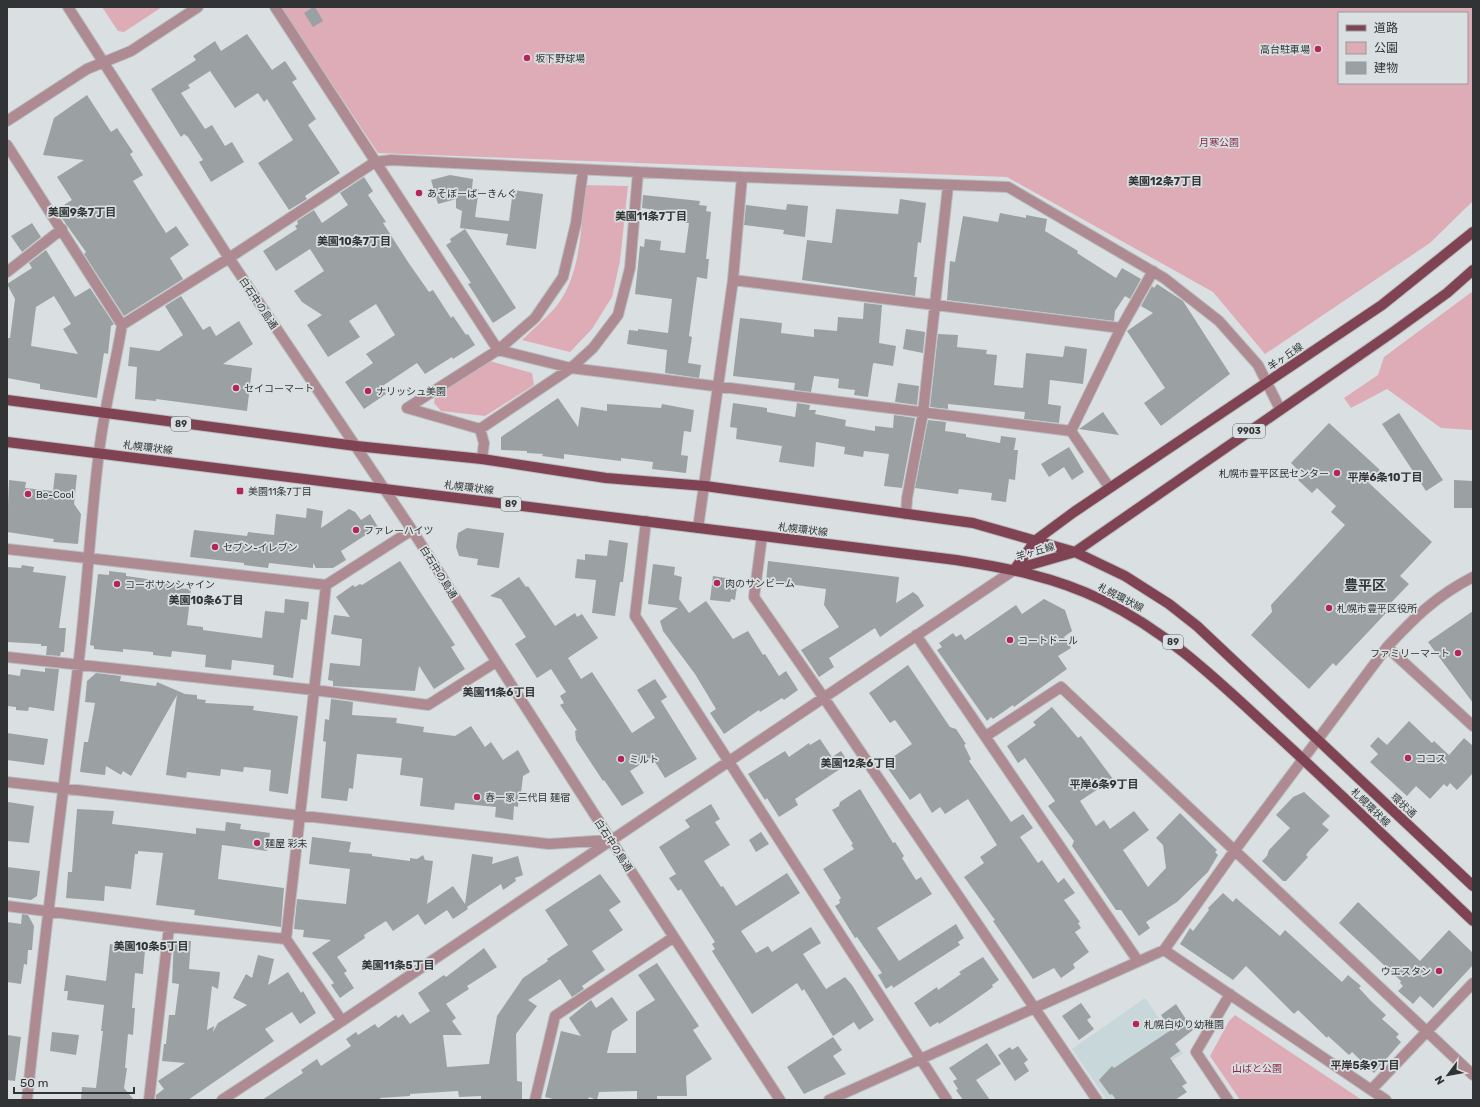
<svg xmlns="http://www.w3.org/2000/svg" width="1480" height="1107" viewBox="0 0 1480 1107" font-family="Rubik,'Noto Sans JP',sans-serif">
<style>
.built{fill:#c8d7da}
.green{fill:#deacb7;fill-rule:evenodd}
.building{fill:#9ba1a2;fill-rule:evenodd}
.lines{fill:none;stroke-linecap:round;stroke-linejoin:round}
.minor-casing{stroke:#b8bdbe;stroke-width:12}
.major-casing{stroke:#b8bdbe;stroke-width:12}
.minor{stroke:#ae8a92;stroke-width:10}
.major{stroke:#7f4353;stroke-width:10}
.poi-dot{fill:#b3255b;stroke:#dae0e1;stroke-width:1.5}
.labels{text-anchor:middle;stroke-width:3.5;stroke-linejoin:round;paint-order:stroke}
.shield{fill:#dae0e1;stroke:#646768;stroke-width:1}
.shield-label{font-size:9px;font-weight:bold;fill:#313334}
.poi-label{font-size:10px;fill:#313334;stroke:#dae0e1;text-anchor:start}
.park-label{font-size:10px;fill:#862948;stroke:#dae0e1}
.street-label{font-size:10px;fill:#313334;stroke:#dae0e1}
.neighbourhood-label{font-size:11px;font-weight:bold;fill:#313334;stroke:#dae0e1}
.district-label{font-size:14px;font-weight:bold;fill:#313334;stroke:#dae0e1}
</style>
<rect width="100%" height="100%" fill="#dae0e1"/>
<path class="built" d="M1145,998L1183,1053L1156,1072L1174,1100H1107L1072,1049Z"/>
<path class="green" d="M102,7H162L124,32L118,31Z
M281,7H1473V201L1430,243L1265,354L1213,292L1007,177L378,153ZM1339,13H1467V83H1339Z
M585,185L628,186L620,261L612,297L592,329L570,352L522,340C533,329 545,319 555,308C582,275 581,225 585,185Z
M1473,291V430L1441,428L1387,389L1351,408L1344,398L1378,375L1384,357Z
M490,361L532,373L534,385L485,416L441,411L434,403L435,396Z
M1235,1015L1362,1100H1240L1210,1056L1229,1021Z"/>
<path class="building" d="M313,7H315L323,21L313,27L304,13Z
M247,34L272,70L285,61L297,79L292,82L316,119L308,125L340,173L305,196L307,199L289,210L258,163L293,140L267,99L264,102L258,93L235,108L210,71L188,85L190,88L181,93L205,129L212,125L225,146L232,142L244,162L211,182L199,162L203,160L188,137L184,134L181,137L151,89L196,60L193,56L215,41L221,51Z
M87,95L111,132L117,128L133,152L130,154L143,175L133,181L166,233L176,226L189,245L170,258L183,279L124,316L84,254L86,252L56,210L72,200L57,177L84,160L43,155L54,118Z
M450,175L473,179L472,188L479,189L475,217L509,221L513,190L543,194L536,249L506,245L508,234L460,228L462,211L456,208V199L438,204L431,180Z
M364,177L373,191L368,195L386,222L383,223L408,262L429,292L433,290L451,318L453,316L466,335L468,334L475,345L453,359L452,357L425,374L417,363L381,387L386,394L364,409L345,382L373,363L366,354L395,335L376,304L349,321L360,337L328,357L307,325L322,315L302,302L294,291L324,271L310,249L276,271L263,251L297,229L295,226L298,224L297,221L314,210L322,223L348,205L340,193Z
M643,195L700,201L699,205L707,206L706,211L711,212L706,259H709L707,279L697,277L689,336L692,337L688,363L701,365L699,378L665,373L667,350L627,344L629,330L638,331V329L668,333L672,299L635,294L640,246L644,247L645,239L661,241L660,250L685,253L689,223H685L686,216L655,212V210L642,208Z
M900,199L926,203L921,243L918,242L914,277H917L915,296L802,280L807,240L832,243L836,209L898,214Z
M787,204L808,206L805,237L783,234L784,230L744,225L746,205L786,210Z
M1000,213L1026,218V215L1047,219L1045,231L1078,251L1077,253L1116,278L1122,268L1141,279L1130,299L1125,296L1115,311L1114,321L947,300L950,261L955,262L963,216L998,222Z
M32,223L41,237L22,252L11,236Z
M465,229L516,308L493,323L468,284L471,283L446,245L451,242L450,239Z
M46,250L75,297L90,288L114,324L111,326L108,354L104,353L97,398L40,389V384L7,378V338H10L15,299L7,284L32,268L29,263ZM54,296L71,324L63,329L78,354L31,346L36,307Z
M1157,284L1183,301L1230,374L1161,426L1144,403L1165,388L1127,331L1153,313L1141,306L1152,286L1154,288Z
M181,296L203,330L210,326L216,336L239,321L253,344L223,364L252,368L247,411L156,399V401L135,399L137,367L128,366L130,347L159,351L183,335L165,306Z
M864,303L882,305L879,343L896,346L893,366L874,363L873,364L868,397L854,395L855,390L838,388L839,379L814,376L811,392L794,390L795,383L733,376L740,318L782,323L781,333L814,337V329L837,331L838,317L863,319Z
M906,329L925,332L923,353L903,349Z
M938,334L958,335L957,347L987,350L986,354L997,355L994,385L1023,388L1026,353L1063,357L1065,346L1087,349L1083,384L1050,380L1048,404L1061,406L1059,423L1024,419L1025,412L948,404V409L930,407Z
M898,383L919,386L917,405L895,402Z
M558,398L578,427L581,407L607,411V404L661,408L662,404L694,410L691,432L684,431L681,455L688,456L686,473L652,469L653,462L621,458V461L564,454V459L542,456L543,454L527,453V451L501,450V437Z
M733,403L767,408V412L795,417L797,403L810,405L809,410H816L815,414L846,420L845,426L875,431V426L893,428L894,415L915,418L902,488L884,486L889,454L864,451L863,457L844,454L845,447L816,442L814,467L779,462L782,446L736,439L737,428L730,427Z
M1103,412L1119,435L1079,429Z
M1399,413L1443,480L1426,491L1382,424Z
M928,420L946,422L945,431L966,434V437L1000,443L1001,436L1016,438L1014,450H1018L1015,480L1009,479L1006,502L991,500L992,493L959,489L958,494L915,488Z
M1329,423L1380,470L1368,482L1432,542L1400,576L1409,584L1383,611L1386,613L1336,666L1333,663L1309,689L1251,635L1272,612L1271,605L1345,525L1331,512L1336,506L1317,488L1312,493L1298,480L1303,475L1291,463Z
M1069,447L1084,472L1072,480L1064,467L1049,477L1041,464Z
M55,473L77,475L74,504L81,514L78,544L53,542L54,539L7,532L9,480L26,482L25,488L53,491Z
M1454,480L1473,481V508H1454Z
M307,508L323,511L321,528L349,509L355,512L361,520L370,514L378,527L341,551L346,560L333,568H316L313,563V568L269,563L268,568L244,565V563L190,557L194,530L247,536L248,532L274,535L276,514L306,518Z
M467,528L504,533L499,568L477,565L478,559L459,556L456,547L458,533Z
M609,540L628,543L623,582H620L615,616L592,613L596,580L575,578L577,559L585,560V554L607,556Z
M400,561L455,645L451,647L465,669L434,689L419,666L415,691L333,686V681L328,680L330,663L360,666L362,639L331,634L334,615L350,617L336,597L353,585L355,587L360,584L362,585Z
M768,561L899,577L896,603L913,592L918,596L924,606L880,637L875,628L829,658L834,667L819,677L801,650L839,627L824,605L826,589L766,581Z
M653,564L675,567L674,575L682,577L679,599L689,613L706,601L733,639L748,631L763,655L765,654L779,676L786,671L798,690L784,700L782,698L760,712L759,710L724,734L710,713L716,709L695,674L663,631L660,621L678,608L648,604Z
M22,565L34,567L33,572L66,576L59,628H66L64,652H61L60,656L46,655L47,646H41V644L7,642V567L21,568Z
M109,571L126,573V576L176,583L175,588L191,589L187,625L203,627V630L262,638L265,611L284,613L285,599L309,602L307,620L301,619L293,678L273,675L274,665L232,660L231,670L205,667L206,655L172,651L171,657L153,655V652L123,649V652L94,649V646L90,645L98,574L109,575Z
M713,576L738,580L735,600L731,599L730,602L710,600Z
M519,577L526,587L528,586L555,626L575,613L577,617L582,614L598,638L568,658L581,679L592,672L632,733L655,718L637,690L655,679L667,697L661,701L697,759L665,778L652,757L630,771L644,793L622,806L604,780L603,781L576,740L575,731L577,730L560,705L564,703L560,696L566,692L551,669L537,678L515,644L526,637L501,599L490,596Z
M1044,599L1065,610L1072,631L1064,637L1071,648L1058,656L1067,669L1014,707L1013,705L993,719L991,717L987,721L937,650L942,647L939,643L953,633L956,637L961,634L965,640L1016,605L1022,614Z
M1473,611V703L1428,642Z
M908,665L950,727L956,729L966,744L964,745L971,759L969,761L1011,822L1023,814L1033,828L1020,837L1038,863L1042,860L1058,883L1064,878L1075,893L1064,900L1080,922L1078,923L1081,928L1075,932L1089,952L1073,964L1075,968L1061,978L1054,968L1033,979L993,921L995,920L964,877L984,863L980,857L997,845L968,799L945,814L940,807L932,813L920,793L910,800L884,763L912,744L895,720L890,723L869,693Z
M45,668L59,669L54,711L29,707L28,711L16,710V707L7,706V674L20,676L21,669L45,672Z
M96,673L121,676L120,681L156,686L157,682L185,694L197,695V699L206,700L205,703L254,706L253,710L298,716L288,794L269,791L271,770L244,767L243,772L221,769L220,776L187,772L186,778L166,775L177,695L131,776L123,771L121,775L106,766L105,775L80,772L84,742H88L95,703L85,702L87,681Z
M331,699L353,702L352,715L397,718L396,723L424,727L423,732L455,736L471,726L485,747L491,742L503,760L518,750L530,772L523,776L521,793H519L518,807L514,806L513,820L495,817L496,807L455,803L454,810L420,806L423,778L400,775L402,758L357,754L353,789L349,788L347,801L321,798L326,742L323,741L325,719L329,720Z
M1052,707L1078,738L1081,736L1113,779L1080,801L1096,826L1104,820L1110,829L1134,811L1149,830L1123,850L1148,887L1166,868L1163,845L1156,838L1180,813L1217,850L1215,852L1218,855L1208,872L1177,902L1146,922L1150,928L1139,936L1121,910H1116L1072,846L1074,841L1048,806L1055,801L1025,758L1018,763L1007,746L1036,725L1033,722Z
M1409,721L1432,743L1434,741L1449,755L1464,738L1473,746V773L1457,790L1450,783L1447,787L1444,784L1430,799L1416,786L1407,796L1370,762L1378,754L1370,746L1378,737L1387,745Z
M7,733L48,739L44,765L7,760Z
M820,739L832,757L841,751L849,763L795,799L798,805L779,817L767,798L765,800L748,774L785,751L789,757L809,743L810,745Z
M860,789L893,843L895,842L904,856L902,858L916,880L921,877L932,894L877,928L899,961L956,924L964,938L958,942L960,945L893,988L892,985L886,989L878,975L882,973L857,937L855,938L835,906L840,903L839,900L841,898L823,869L854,849L851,845L853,844L832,810L839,806L840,802Z
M1304,792L1330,816L1322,824L1329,830L1309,851L1306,855L1308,857L1286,881H1283L1262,861L1267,856L1269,850L1290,828L1276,815L1293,797Z
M8,802L34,806L29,843L7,841Z
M711,804L720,819L715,822L730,845L704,861L721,887L723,886L736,906L787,873L800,893L741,931L756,953L768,946L772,952L811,927L821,943L803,954L826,989L845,977L852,985L874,1020L859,1030L854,1022L833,1036L804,989L802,991L797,983L752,1014L712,951L715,949L712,944L715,942L681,889L678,891L669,878L676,874L659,847L690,827L685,820Z
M77,809L114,811L112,824L164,830L196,834V828L225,831L226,822L241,824L240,829L270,833L267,851L222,845L218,879L284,888L281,927L194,915L195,910L156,905L163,853L138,851V854H135L131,889L105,886L104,901L66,898L68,872H72Z
M761,832L769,844L756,852L749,840Z
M312,837L351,842L349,852L372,854V856L410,861V858L417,859L423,855L425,860L433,861L427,904L453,886L465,904L472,854L493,857L492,864L518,856L523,875L515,878L516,881L503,890L501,884L467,907L468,909L453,919L447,910L425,925L418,914L393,931L386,921L364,935L365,938L337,957L347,971L344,973L354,988L340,998L331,985L334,983L312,953L331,940L303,937L304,930L294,929L297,899L346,904L350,869L309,864Z
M7,867L40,871L37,896L31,900L7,897Z
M600,874L621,902L609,910L623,930L592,951L605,970L582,986L584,989L572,997L560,979L528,1000L537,1006L516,1034L517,1081L522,1082V1100H481V1096L459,1097L458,1091L410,1094V1096L380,1098L381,1100H262L303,1073L301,1070L317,1059L321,1066L351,1046L346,1039L356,1032L358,1035L375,1024L378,1028L396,1015L398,1018L403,1014L410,1024L430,1011L418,993L444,975L446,977L484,948L497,967L467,986L469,989L446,1004L456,1018L452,1021L462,1035H443L447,1067L489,1064L497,1016L523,978L548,961L547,959L568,945L545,910Z
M1223,893L1233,902L1236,898L1280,936L1285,930L1342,982L1348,975L1361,986L1359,988L1370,1000L1386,1015L1382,1019L1399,1034L1396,1037L1401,1042L1374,1073L1352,1052L1349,1055L1328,1036L1327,1038L1298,1010L1294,1014L1246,966L1233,980L1180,944L1190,928L1193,931L1209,910L1208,908Z
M1358,902L1420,961L1449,930L1473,953V965L1433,1008L1420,996L1413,1004L1398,991L1403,986L1400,983L1401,981L1339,923Z
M22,914L28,915L34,926L32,950H28L27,965L24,964L21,984L7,982V922L21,924Z
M174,940L191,941L189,969L220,972L218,989L212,986L207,1030L214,1026L213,1032L218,1023L247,1005L233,998L246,974L252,978L258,955L274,959L268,985L288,972L301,993L303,991L316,1013L300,1024L292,1012L265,1029L274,1041L188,1100H156V1095L164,1089L158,1081L185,1063L162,1061L164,1044H166L169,1015H175L179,984L172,983Z
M110,944L145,950L143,974L135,973L132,1008H135L133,1035L128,1034L125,1068H127L124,1088L134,1100H81L82,1087L96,1088L103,1031H101L104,1005L67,1000L68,991H64L66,975L106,981Z
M983,957L999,980L992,985L993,987L972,1002L939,1024L938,1022L930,1027L914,1003L937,987L938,990L961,974L959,972Z
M657,963L699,1026L693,1030L712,1059L686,1076L687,1096H657V1100H637V1091L599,1092L597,1100L589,1097L588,1100H557L545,1097L561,1031L581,1036L569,1018L591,1000L596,1008L612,997L628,1020L612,1031L607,1053H636V1012L655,1000L638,975Z
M1081,1003L1091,1017L1087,1020L1094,1029L1079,1040L1062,1016Z
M1176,1004L1193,1030L1175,1044L1180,1051L1170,1058L1187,1083L1182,1086L1187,1092L1175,1100H1116L1112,1094L1110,1095L1099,1080L1112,1066L1114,1068L1171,1030L1161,1015Z
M52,1032L79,1035L76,1055L50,1051Z
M7,1035L21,1037L15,1081L7,1080Z
M833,1037L842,1050L833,1056L846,1074L804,1094L787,1067Z
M987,1043L1001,1064L976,1080L990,1100H963L956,1090L958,1089L953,1081L957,1079L949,1068Z
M1018,1046L1028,1060L1024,1063L1029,1071L1015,1081L998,1055L1010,1047L1012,1050Z"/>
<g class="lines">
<defs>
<path id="minor" d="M68,7L229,258L412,530L625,862L780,1100
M275,7L498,350L571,368L1071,431
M7,121L87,69L131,51L198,7
M7,145L122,325
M7,272L62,229
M733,280L1121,328
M480,429L407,408L498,350L535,318L563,277L576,223L583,170
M482,459L484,443L480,429L571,368L593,348L618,315L630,268L638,172
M1109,487L1071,431L1121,328L1153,271
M906,514L907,498L923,413L948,186
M646,521L635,616L947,1100
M698,528L733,280L742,177
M762,536L754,597L824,698L1097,1100
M7,549L326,585L412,530
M916,635L1138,961
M1387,647L1473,726
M7,657L314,690L428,705L496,662
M986,736L1061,687L1473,1075
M7,782L549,844L609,840
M7,906L169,927L286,939L342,1021
M286,939L326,585
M1164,950L1386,1100
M1372,1089L1473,983
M27,1100C42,955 61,811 78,667C87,596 90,523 99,452C104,409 115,367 122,325L229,258L375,162L391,160L742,177L1008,187L1164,278L1219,321L1258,365L1280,409
M149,1100L169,927
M222,1100L342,1021L1014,570
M535,1100L555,1016L674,937
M829,1100L1164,950L1235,850L1387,647C1415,617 1436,596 1473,577
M1228,1100L1196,1052L1230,994"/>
<path id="major" d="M7,400L356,446L482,459L606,478L705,486L973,523L1075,552L1125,576L1169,604L1197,626L1473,886
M7,442L956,560C1007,568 1055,577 1102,600C1172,634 1223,686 1280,738C1345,798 1409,860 1473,921
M1016,569L1075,552L1393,332L1447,293L1473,270
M1014,570L1036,540L1074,512L1382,305L1473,232"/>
</defs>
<use href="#minor" class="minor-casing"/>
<use href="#major" class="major-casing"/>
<use href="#minor" class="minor"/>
<use href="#major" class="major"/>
</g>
<g class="poi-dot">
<circle cx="1318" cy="49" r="4"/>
<circle cx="527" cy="58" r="4"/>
<circle cx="419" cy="193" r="4"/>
<circle cx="236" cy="388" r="4"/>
<circle cx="368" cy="391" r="4"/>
<circle cx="1337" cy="473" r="4"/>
<rect x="236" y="487" width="8" height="8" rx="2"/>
<circle cx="28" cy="494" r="4"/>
<circle cx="356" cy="530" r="4"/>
<circle cx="215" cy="547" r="4"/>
<circle cx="717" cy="583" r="4"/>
<circle cx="117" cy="584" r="4"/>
<circle cx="1329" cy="608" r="4"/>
<circle cx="1010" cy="640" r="4"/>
<circle cx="1458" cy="653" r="4"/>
<circle cx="1408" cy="758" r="4"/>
<circle cx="621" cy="759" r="4"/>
<circle cx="477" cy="797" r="4"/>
<circle cx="257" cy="843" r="4"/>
<circle cx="1439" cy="971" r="4"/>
<circle cx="1136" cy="1024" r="4"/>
</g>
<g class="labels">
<g class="shield">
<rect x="171" y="417" width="20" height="14" rx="3"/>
<rect x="1233" y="424" width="32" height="14" rx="3"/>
<rect x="501" y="497" width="20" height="14" rx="3"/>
<rect x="1163" y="635" width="20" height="14" rx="3"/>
</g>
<g class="shield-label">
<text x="181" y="427">89</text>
<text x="1249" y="434">9903</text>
<text x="511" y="507">89</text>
<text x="1173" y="645">89</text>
</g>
<g class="poi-label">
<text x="1310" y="53" text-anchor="end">高台駐車場</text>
<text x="535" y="62">坂下野球場</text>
<text x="427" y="197">あそぼーぱーきんぐ</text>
<text x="244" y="392">セイコーマート</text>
<text x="376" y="395">ナリッシュ美園</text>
<text x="1329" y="477" text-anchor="end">札幌市豊平区民センター</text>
<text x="248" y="495">美園11条7丁目</text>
<text x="36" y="498">Be-Cool</text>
<text x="364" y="534">ファレーハイツ</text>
<text x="223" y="551">セブン-イレブン</text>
<text x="725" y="587">肉のサンビーム</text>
<text x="125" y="588">コーポサンシャイン</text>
<text x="1337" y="612">札幌市豊平区役所</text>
<text x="1018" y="644">コートドール</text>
<text x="1450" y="657" text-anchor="end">ファミリーマート</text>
<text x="1416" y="762">ココス</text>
<text x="629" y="763">ミルト</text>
<text x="485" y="801">春一家 三代目 麺宿</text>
<text x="265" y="847">麺屋 彩未</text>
<text x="1431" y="975" text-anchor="end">ウエスタン</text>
<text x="1144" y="1028">札幌白ゆり幼稚園</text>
</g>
<g class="park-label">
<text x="1219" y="146">月寒公園</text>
<text x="1257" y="1072">山ばと公園</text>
</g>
<g class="street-label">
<text transform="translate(259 303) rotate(56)" y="4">白石中の島通</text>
<text transform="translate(1285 356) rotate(-34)" y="4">羊ヶ丘線</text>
<text transform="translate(148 447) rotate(7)" y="4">札幌環状線</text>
<text transform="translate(469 487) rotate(7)" y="4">札幌環状線</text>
<text transform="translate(803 529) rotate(7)" y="4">札幌環状線</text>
<text transform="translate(1035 551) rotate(-16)" y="4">羊ヶ丘線</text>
<text transform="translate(439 572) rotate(58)" y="4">白石中の島通</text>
<text transform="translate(1121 597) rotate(27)" y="4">札幌環状線</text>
<text transform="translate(1404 805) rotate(43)" y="4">環状通</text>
<text transform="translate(1371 807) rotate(44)" y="4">札幌環状線</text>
<text transform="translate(614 845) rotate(57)" y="4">白石中の島通</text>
</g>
<g class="neighbourhood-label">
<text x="1165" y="185">美園12条7丁目</text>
<text x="82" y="216">美園9条7丁目</text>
<text x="651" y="220">美園11条7丁目</text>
<text x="354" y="245">美園10条7丁目</text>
<text x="1385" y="481">平岸6条10丁目</text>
<text x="206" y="604">美園10条6丁目</text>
<text x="499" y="696">美園11条6丁目</text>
<text x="858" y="767">美園12条6丁目</text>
<text x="1104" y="788">平岸6条9丁目</text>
<text x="151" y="950">美園10条5丁目</text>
<text x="398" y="969">美園11条5丁目</text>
<text x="1365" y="1069">平岸5条9丁目</text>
</g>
<g class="district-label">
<text x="1365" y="590">豊平区</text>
</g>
</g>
<rect width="1480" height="1107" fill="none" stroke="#313334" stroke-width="16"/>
<rect x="1338" y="12" width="130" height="72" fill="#dae0e1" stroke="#969b9c"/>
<rect x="1346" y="25" width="20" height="6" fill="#7f4353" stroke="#969b9c"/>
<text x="1374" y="32" font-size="12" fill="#313334">道路</text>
<rect x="1346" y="42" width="20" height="12" fill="#deacb7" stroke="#969b9c"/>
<text x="1374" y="52" font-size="12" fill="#313334">公園</text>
<rect x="1346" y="62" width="20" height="12" fill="#9ba1a2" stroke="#969b9c"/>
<text x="1374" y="72" font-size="12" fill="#313334">建物</text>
<g transform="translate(1448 1075) rotate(238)" stroke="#dae0e1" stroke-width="3" paint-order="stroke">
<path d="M0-3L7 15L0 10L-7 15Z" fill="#313334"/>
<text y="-6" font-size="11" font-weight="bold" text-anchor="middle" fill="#313334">N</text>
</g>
<path d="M14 1087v6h120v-6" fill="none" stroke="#313334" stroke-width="2"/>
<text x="20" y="1087" font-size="12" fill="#313334" stroke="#dae0e1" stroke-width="3" paint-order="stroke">50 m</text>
</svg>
